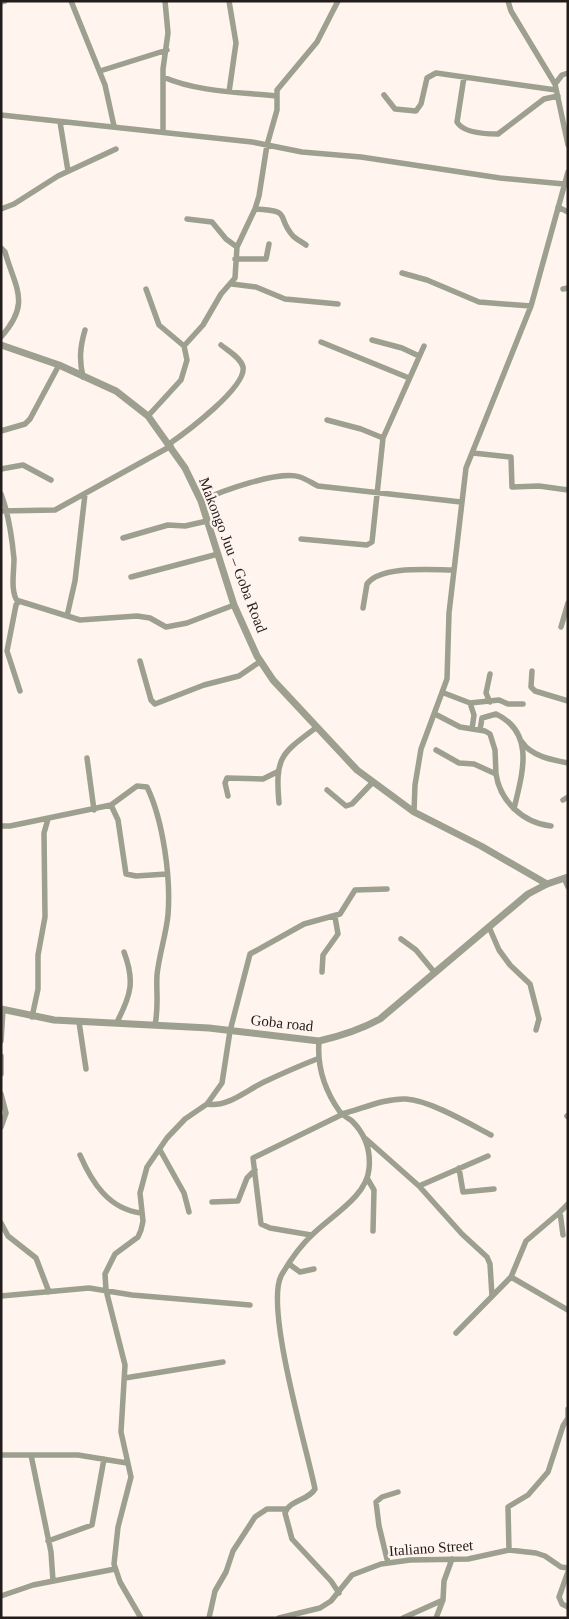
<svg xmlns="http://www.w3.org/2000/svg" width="569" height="1619" viewBox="0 0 569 1619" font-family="'Times New Roman',serif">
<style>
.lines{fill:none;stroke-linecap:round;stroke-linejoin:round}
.minor{stroke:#9d9f8f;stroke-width:5.5}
.tertiary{stroke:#9d9f8f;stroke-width:7}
.labels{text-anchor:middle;stroke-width:4.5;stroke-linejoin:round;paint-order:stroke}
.street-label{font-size:15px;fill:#221d1a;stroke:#fff4ee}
</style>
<rect width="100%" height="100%" fill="#fff4ee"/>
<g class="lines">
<path class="minor" d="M71,1L105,85L114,126
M508,1L511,11L555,84L568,145
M1,2L5,1
M100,71L167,50
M163,77C198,92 238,92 276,96
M464,77L457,122C463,133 487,134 498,134L544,99L558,96
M555,84L562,75L568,73
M229,92L236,43L229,1
M384,95L395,109L416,111L421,104L427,78L436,73L556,90
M1,115L252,142L302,152L361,157L500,178L564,184
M60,122L68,171
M163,131V69L168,33L165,1
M558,207L568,212
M1,209L14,204L58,176L116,149
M255,209C294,211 275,216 293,236C296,239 302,242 306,245
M187,219L212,222L226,239L237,247
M1,248L5,252C16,290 31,303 1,337
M235,259H266L269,244
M402,273L427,280L479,302L531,306
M232,284L256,287L285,299L338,304
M146,289L159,325L184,346L187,360L181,380L148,416
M563,289L568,288
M372,340L402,348L419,356
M321,342L409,378
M184,346L203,325L221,294L235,278L237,247L255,209L259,196L267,145L277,110V90L317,42L338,1
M83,377C79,360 80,347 85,330
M327,420L361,429L383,438
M1,431L25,424L30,419L59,365
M169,444C185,433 247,387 243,367C241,358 227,350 221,345
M473,453L511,457L512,487L539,486L568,490
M1,469L23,465L51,480
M1,494C9,515 12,537 14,559C14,572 10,592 18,602
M201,501C221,491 279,470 300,477C306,479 312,483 318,486L461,502
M1,511L55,510L171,446
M123,538L168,525L185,526L207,521
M301,539L367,545L372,542L383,438L424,346
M131,577L218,554
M363,608L367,584C381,565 433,570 453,570
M67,616L75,581L85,494
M561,627L568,603
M140,661L151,700L155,704L204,685L239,676L261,661
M532,671L531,687L535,691L568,701
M20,691L7,651L16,605L19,601L80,620L137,616L150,618L166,627L187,623L234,605
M444,693L470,703L499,700L508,704H523
M490,702L486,693L490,674
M470,703L474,715L472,729
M435,714L460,727L485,731L490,734L495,750L496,774
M480,730L482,718L496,714C536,733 522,774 514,809
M522,742C531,756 552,760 568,763
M436,750L459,763L474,764L496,774C500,801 523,823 551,826
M87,758L94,810
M327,790L346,806L352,804L373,782
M228,796L225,783L227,778L263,779L277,772
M563,800L568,797
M279,803C275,756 281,754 317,727
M111,805L118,820L126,874L136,876L167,874
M414,812L415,785L421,749L447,679L449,613L466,468L531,306L568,172
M1,826H10L111,805L137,786L147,787C163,820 171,877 168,915C166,935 159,955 157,975C156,993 159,1005 155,1025
M564,878L568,887
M489,927L499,950L510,965L530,984L539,1019L536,1030
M401,939L416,950L435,973
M322,972L323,955L338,934L335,917
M32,1017L38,989V955L45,917L44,833L48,819
M79,1022L86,1069
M117,1022C131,995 135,981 124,952
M1,1041L3,1010
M319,1041C317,1066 325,1091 340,1112C344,1116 348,1118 352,1121C366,1135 371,1150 369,1169C367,1196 331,1216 313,1234C301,1245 289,1262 281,1276C265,1309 307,1449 315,1489C308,1501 289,1500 285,1513L292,1539L331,1581L339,1593
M1,1056V1074
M1,1094L6,1113L1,1127
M207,1104C227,1108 247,1090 264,1082C281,1074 299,1066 317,1059
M342,1114C362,1109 385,1098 406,1099C429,1100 470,1124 491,1135
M567,1116L568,1117
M366,1139L419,1186L462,1234L487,1257L490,1264L492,1296
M160,1150L184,1193L189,1212
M80,1155C92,1183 109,1209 141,1213
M459,1168L463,1192L494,1189
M367,1178L374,1190L373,1231
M419,1186L488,1156
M212,1202L238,1201L247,1178L255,1170
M1,1223L8,1236L36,1258L49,1292
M311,1235L270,1228L261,1224L253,1158L343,1114
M563,1235L560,1212L568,1204
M289,1264L300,1272L314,1269
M511,1277L568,1310
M1,1296L89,1288L132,1295L250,1305
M456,1333L511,1277L526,1241L560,1212
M125,1378L223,1362
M568,1409V1416
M1,1455H78L127,1463
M31,1455L51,1552L53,1581
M48,1541L92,1525L104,1459
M509,1550L508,1507L528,1495L548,1472L563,1426L568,1418
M388,1563L379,1526L376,1502L382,1497L398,1492
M568,1572L559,1597L562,1604L568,1607
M1,1596L33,1585L115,1569
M141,1618L120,1582L114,1564L118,1527L131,1477L121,1432L125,1365L106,1290L105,1274L115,1254L138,1237L141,1230L143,1221L140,1193L147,1167L167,1138L185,1119L207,1104L222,1083L230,1031L250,954L304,924L340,914L355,890L387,889
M209,1618L215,1591L226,1572L233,1551L255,1517L267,1509H286
M279,1618L320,1608L331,1601L352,1575L381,1564L410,1560L468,1559L509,1550L536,1553L545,1556L561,1567L568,1568
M403,1618L443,1600
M436,1618L443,1600L444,1581L452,1559"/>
<path class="tertiary" d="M1,345L59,365L116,391L148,416L185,468L201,501L234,605L257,656L273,680L357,770L414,812L481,846L547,884
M1,1009L54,1020L209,1028L319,1041C341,1036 360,1030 380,1019L528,894L547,884L568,877"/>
</g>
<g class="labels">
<g class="street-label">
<text transform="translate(233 555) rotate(69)" y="5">Makongo Juu – Goba Road</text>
<text transform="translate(282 1023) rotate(6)" y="5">Goba road</text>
<text transform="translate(431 1548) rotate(-4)" y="5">Italiano Street</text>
</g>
</g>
<rect width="569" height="1619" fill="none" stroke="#221d1a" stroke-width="5"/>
</svg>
